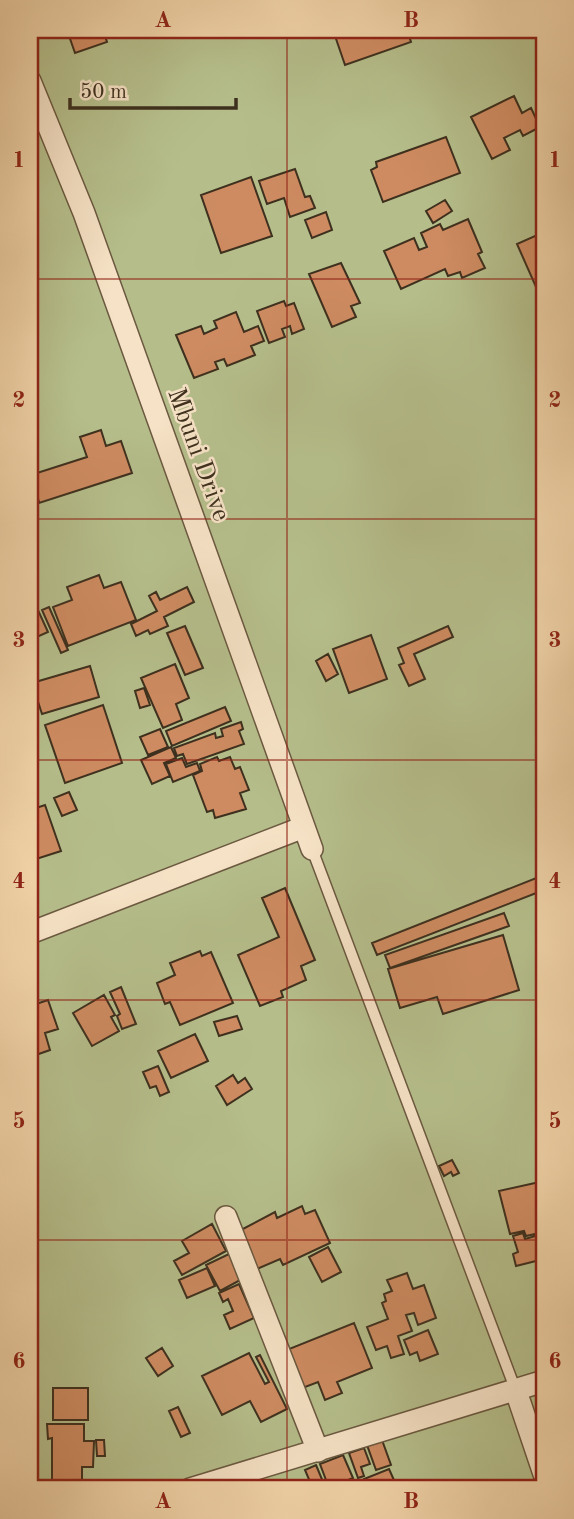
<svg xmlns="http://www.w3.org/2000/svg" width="574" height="1519" viewBox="0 0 574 1519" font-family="'Old Standard TT',serif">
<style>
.green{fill:#b5be8b;stroke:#7a7754;stroke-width:2}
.building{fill:#ce8b61;stroke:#3e301e;stroke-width:2}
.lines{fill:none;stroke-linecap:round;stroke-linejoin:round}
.lane-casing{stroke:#6b5940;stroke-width:13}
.street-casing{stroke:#6b5940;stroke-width:24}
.lane{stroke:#f6e2c6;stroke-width:10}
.street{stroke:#f6e2c6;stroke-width:21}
.grid{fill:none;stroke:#8f2418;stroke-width:2;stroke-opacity:0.55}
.labels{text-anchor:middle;stroke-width:5;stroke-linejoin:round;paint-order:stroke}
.street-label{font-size:26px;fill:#3e301e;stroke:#f6e2c6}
.neatline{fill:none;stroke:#8f2418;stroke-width:2.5}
.grid-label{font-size:23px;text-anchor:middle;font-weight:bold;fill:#8f2418}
</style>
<rect width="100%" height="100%" fill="#f1d3a8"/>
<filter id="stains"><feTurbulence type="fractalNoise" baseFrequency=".00286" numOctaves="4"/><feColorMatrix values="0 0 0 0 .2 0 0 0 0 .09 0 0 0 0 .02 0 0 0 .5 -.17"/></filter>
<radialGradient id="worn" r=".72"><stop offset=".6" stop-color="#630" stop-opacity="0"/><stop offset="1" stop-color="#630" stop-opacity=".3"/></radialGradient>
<path class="green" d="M30,30H544V1489H30Z"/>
<path class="building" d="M67,30H125L105,36L107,42L75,53Z
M333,30H407L411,42L345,65Z
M514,96L522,113L531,108L540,127L523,136L520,130L504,138L510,150L492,159L471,117Z
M446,137L460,173L383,202L371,170L377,167L376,162Z
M295,169L305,197L310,196L315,208L290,217L284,198L267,204L259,181Z
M251,177L272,236L221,253L201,195Z
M445,200L452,211L433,223L426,211Z
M326,212L332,230L312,238L305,220Z
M468,219L482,252L478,254L485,268L462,278L460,272L448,276L445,269L401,289L384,251L414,238L419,250L427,247L421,233L440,224L443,230Z
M544,232V294L540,296L517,244Z
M341,263L360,303L351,306L356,317L332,327L309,274Z
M284,301L286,306L294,303L304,329L292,334L290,326L282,329L285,337L269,343L257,311Z
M236,312L244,332L258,326L264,341L251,346L255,355L227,366L224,359L215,362L218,369L194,378L176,335L201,326L204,334L217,328L214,321Z
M101,430L106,446L121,441L132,473L39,503L38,498L30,501V460L34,474L87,457L80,437Z
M99,575L104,588L121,582L136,620L68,646L53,607L72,600L67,587Z
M187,587L194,602L164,617L168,626L150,634L148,630L136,636L131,624L157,611L149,596L156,592L160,600Z
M49,607L68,650L61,653L42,610Z
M37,608L48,632L30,640V611Z
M185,626L203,668L185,675L167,633Z
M448,626L453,637L414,654L425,679L409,686L399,665L404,663L398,648Z
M371,635L387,679L349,693L333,649Z
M328,654L338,674L326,681L316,661Z
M175,664L189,698L176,704L182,720L163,728L141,678Z
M90,666L99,697L42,714L32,683Z
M144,688L150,705L140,708L135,691Z
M103,705L122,763L65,783L45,725Z
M225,707L231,721L172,746L166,731Z
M241,722L243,729L239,731L244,744L187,764L183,754L177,756L174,748L215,733L216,738L223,736L221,729Z
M160,729L168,747L148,755L140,737Z
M171,747L176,758L164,763L170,776L152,784L141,760Z
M217,757L219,761L230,757L235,769L240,767L249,790L240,793L246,809L215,818L213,810L207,812L193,775L202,771L200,764Z
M182,758L186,767L197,763L200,771L173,782L166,764Z
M69,792L77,810L62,816L54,798Z
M45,805L61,851L30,861V810Z
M544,875V890L377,955L372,943Z
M285,888L315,960L301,966L306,980L281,991L283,997L260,1006L238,955L279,937L262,898Z
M504,913L509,926L390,968L385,955Z
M503,935L519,990L443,1014L437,997L400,1008L388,969Z
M200,951L202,956L211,952L233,1003L180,1025L170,1002L165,1004L157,983L175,975L170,963Z
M121,987L136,1024L122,1029L117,1016L120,1014L110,992Z
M104,995L115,1015L111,1017L119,1031L92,1046L73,1013Z
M48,1000L58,1029L45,1033L50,1050L30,1057V1006Z
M237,1016L242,1029L219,1036L214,1022Z
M195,1034L208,1061L171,1078L158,1051Z
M158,1066L169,1092L160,1096L156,1086L150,1088L143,1072Z
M233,1075L238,1083L245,1078L252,1089L227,1105L216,1086Z
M452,1160L459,1173L453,1176L451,1172L444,1176L439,1166Z
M544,1181V1232L526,1236L524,1231L510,1234L499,1191Z
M302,1206L305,1214L315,1210L330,1243L283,1265L280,1259L257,1269L239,1231L275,1212L277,1218Z
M212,1224L226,1251L182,1275L174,1261L189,1253L182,1241Z
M523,1233L525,1239L542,1234L544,1246L540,1247L544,1259L516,1266L513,1254L518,1252L513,1236Z
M328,1247L341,1272L322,1282L309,1257Z
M231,1253L244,1278L220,1291L206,1265Z
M207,1268L215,1286L187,1298L179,1280Z
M407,1273L413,1289L424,1285L436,1318L418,1325L414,1313L406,1315L412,1331L398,1336L404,1354L391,1358L387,1346L376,1350L367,1327L388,1319L382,1303L386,1301L384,1294L392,1291L387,1280Z
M239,1284L254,1318L230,1329L224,1315L233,1311L228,1299L223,1302L219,1293Z
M354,1323L372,1368L337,1382L342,1393L325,1400L318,1382L292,1392L284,1351Z
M428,1330L438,1354L420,1361L417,1352L410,1355L404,1340Z
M162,1348L173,1366L158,1376L146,1358Z
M249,1353L265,1384L269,1382L256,1357L260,1355L287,1409L261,1422L250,1401L222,1415L202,1376Z
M53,1388H88V1420H53Z
M178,1407L190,1433L181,1437L169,1411Z
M47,1424H84V1441H94L93,1467H82V1480H52V1438L48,1439Z
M96,1440H104L105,1456H97Z
M382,1440L391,1465L376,1470L367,1445Z
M364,1448L370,1464L361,1467L364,1476L358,1478L349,1453Z
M343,1455L353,1478L329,1488L320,1464Z
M316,1465L326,1489H313L305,1470Z
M389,1469L398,1489H368L364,1479Z"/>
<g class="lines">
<defs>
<path id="lane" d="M312,849L516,1391"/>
<path id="street" d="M30,81L84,213L312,849
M30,933L304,827
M226,1217L318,1451
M516,1391L544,1474
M190,1489L544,1381"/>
</defs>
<use href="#lane" class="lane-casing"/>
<use href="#street" class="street-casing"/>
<use href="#lane" class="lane"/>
<use href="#street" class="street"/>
</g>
<path class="grid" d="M287,30V1489M30,279H544M30,519H544M30,760H544M30,1000H544M30,1240H544"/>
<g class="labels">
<g class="street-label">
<text transform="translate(200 454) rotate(70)" y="9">Mbuni Drive</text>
</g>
</g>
<rect width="574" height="1519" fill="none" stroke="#f1d3a8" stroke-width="77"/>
<path d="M70 98v10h166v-10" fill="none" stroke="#3e301e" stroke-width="3.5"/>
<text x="80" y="98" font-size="21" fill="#3e301e" stroke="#f6e2c6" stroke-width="5" paint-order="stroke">50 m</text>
<rect x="38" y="38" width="498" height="1442" class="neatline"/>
<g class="grid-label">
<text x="163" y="27">A</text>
<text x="411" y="27">B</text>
<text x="19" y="167">1</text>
<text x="555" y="167">1</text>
<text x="19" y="407">2</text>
<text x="555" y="407">2</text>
<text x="19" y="647">3</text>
<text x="555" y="647">3</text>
<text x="19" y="888">4</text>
<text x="555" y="888">4</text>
<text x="19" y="1128">5</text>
<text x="555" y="1128">5</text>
<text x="19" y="1368">6</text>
<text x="555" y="1368">6</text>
<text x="163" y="1508">A</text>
<text x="411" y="1508">B</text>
</g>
<rect width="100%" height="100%" filter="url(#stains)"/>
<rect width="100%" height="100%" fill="url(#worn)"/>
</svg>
